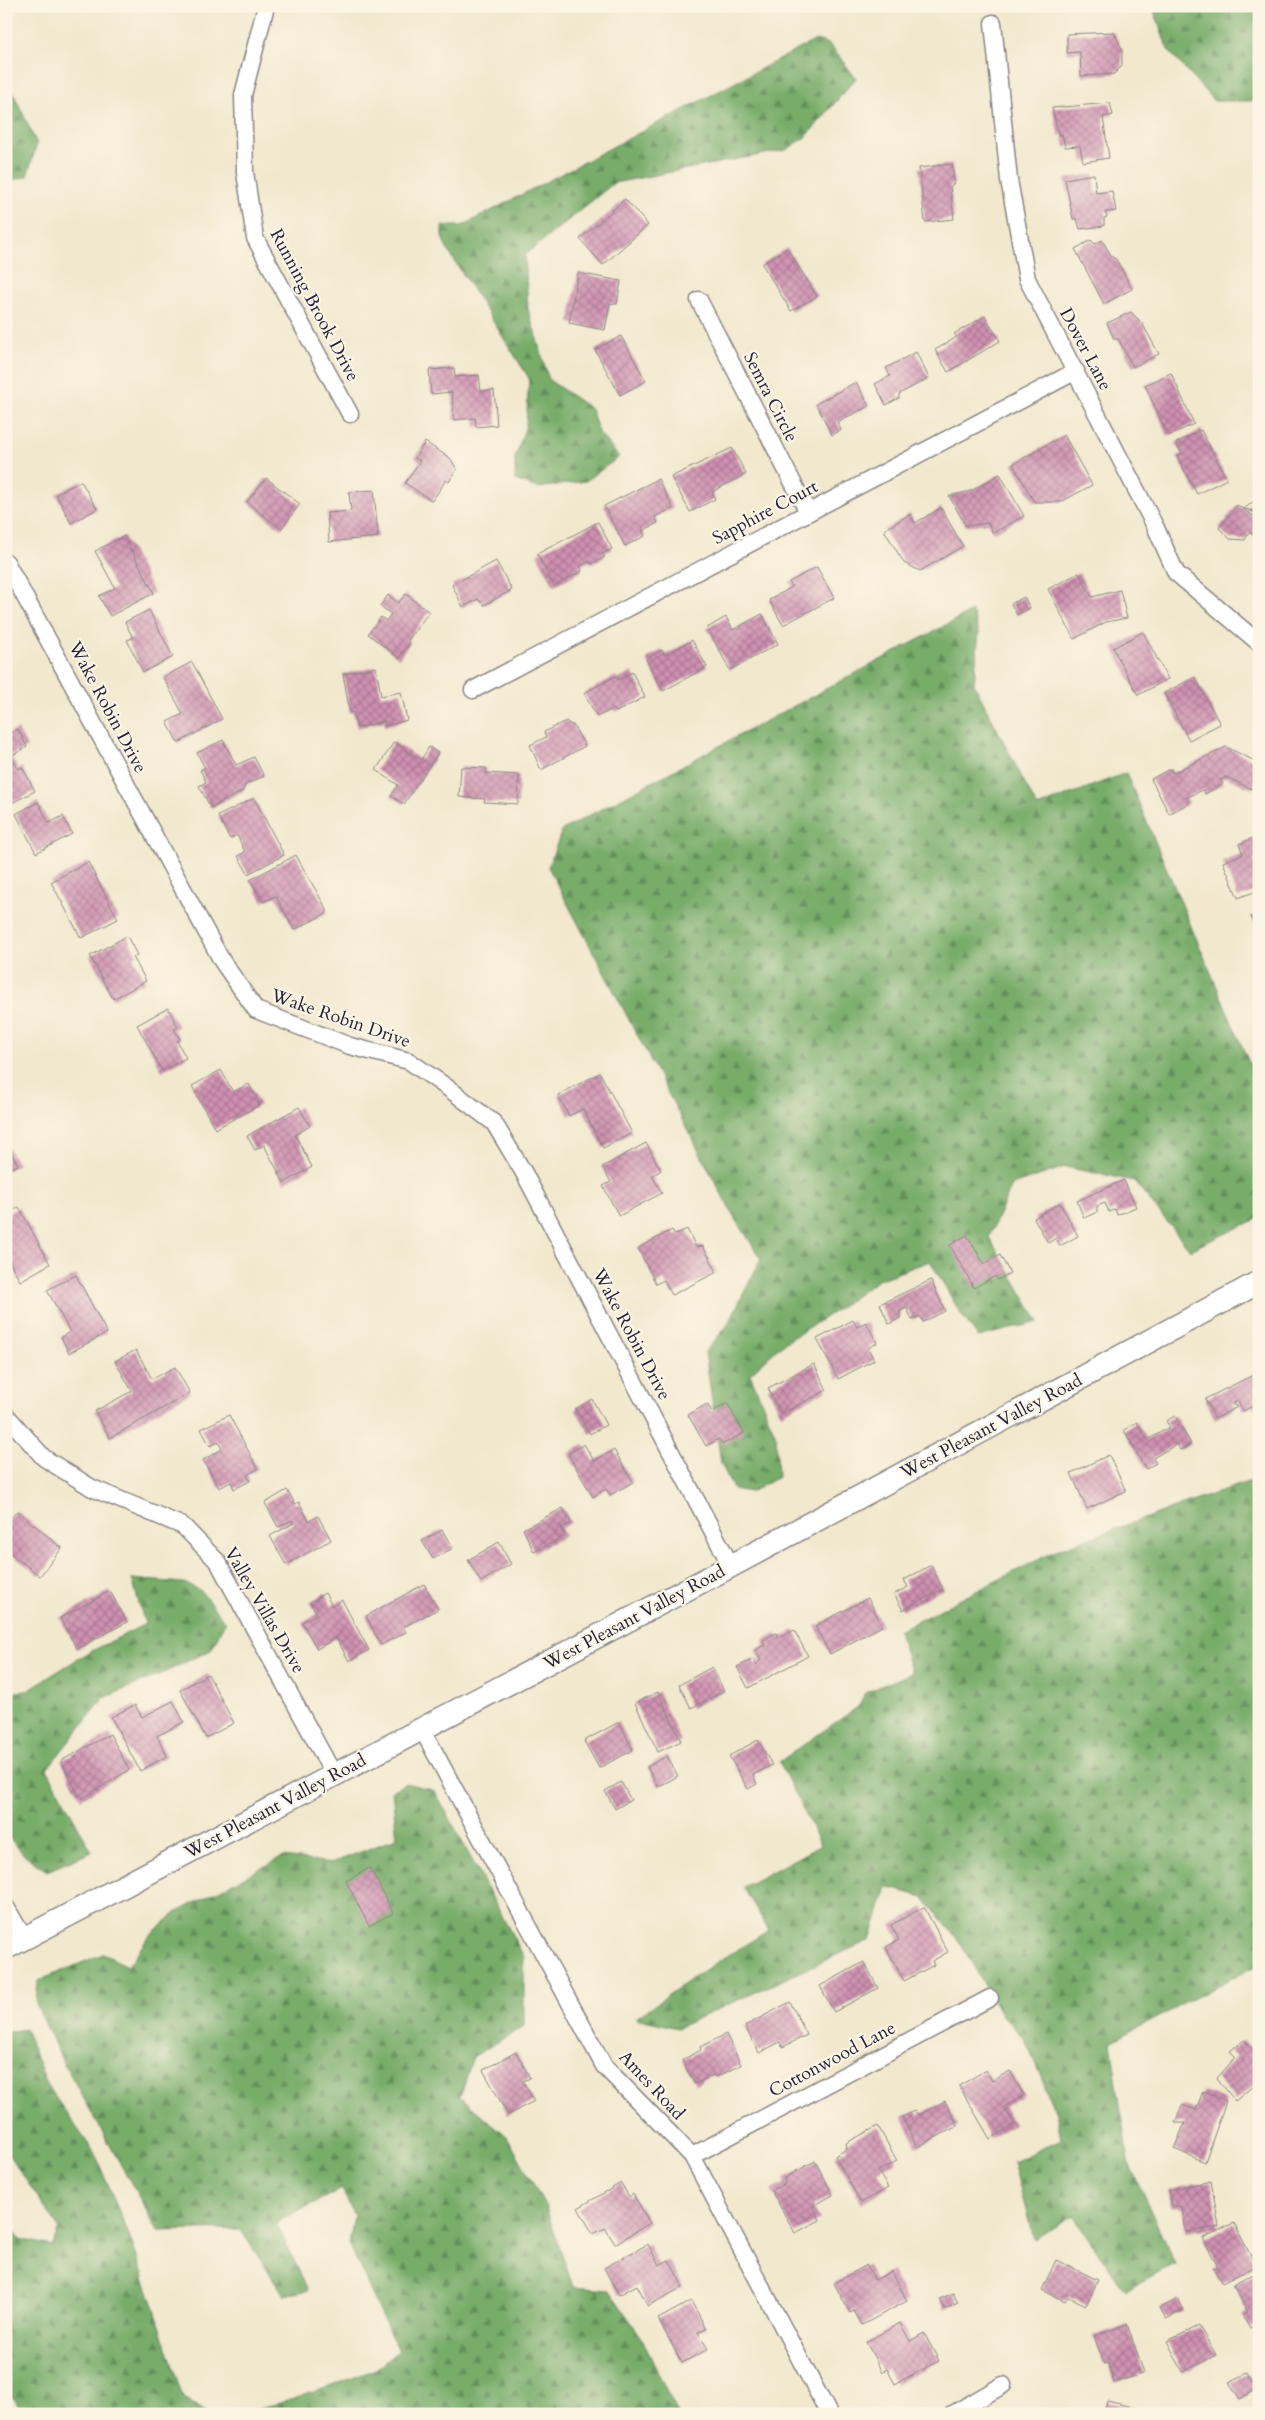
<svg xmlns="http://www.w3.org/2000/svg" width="1265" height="2420" viewBox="0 0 1265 2420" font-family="Cardo,serif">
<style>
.forest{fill:url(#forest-firs);stroke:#4c6752}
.building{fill:url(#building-cross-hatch)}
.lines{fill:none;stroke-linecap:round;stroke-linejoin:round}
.minor-casing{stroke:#8a8584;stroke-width:19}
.secondary-casing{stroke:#8a8584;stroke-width:25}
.minor{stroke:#fff;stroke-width:16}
.secondary{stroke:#fff;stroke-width:22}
.labels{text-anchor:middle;stroke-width:4.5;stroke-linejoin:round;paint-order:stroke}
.street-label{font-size:18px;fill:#22223b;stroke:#fcf5e5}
</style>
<defs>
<pattern id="forest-firs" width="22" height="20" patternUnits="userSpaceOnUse" patternTransform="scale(1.25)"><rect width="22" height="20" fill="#77ac69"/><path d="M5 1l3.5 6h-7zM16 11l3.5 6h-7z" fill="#618c58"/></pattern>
<pattern id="building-cross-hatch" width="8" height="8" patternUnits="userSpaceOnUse" patternTransform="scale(1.25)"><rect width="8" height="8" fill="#cf91b1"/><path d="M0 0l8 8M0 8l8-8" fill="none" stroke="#a87691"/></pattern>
</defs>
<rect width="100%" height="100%" fill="#fcf5e5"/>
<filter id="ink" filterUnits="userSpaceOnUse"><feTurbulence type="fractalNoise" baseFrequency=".02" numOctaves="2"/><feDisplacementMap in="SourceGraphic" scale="10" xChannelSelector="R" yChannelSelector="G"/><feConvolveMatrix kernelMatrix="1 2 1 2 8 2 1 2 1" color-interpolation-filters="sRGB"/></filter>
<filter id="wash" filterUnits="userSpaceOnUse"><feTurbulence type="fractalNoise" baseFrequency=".0096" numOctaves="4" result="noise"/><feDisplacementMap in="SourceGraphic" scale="20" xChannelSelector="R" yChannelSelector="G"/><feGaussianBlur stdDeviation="1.12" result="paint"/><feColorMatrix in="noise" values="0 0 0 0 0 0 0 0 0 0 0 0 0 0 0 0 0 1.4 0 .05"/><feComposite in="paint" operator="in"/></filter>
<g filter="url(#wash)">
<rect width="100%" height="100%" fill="#f1e8cd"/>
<path class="forest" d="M1152,6H1259V101H1214L1168,50Z
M816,40L829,44L856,78L807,136L786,150L614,183L525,255L528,309L549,380L591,409L599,433L619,457L586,481L538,488L515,480V458L526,425L529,378L447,249L442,237V226H462Z
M6,77L37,144L27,176L6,182Z
M972,611L979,632L974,684L1037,807L1126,773L1259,1086V1218L1190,1250L1134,1181L1065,1167L1012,1185L989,1237L1039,1322L978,1337L961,1314L930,1261L878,1280L832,1313L783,1344L750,1374L776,1436L778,1477L751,1492L733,1489L721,1463L705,1352L727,1326L761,1259L729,1208L548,867L562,830Z
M1259,1478V1964L1111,2042L1128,2161L1175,2264L1125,2291L1073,2216L1034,2239L1013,2162L1061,2139L1057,2116L1025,2039L1003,2017L959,1941L923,1897L887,1887L870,1940L677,2028L636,2018L695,1976L769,1930L743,1887L821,1845L779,1762L859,1706L865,1693L912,1673L898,1631L1061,1548Z
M132,1579L184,1583L200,1590L225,1622L211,1650L159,1675L104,1698L47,1769L92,1852L47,1871L25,1856L6,1834V1693L26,1691L86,1654L145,1624Z
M406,1783L435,1791L524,1957V2026L473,2057L460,2097L507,2136L546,2207L573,2287L609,2290L640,2335L678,2414H235L284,2402L329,2387L376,2369L398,2351L349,2244L354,2216L342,2189L276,2222L308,2290L284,2295L240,2229L158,2231L61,2058L36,2004L38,1981L103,1954L128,1966L150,1935L177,1912L283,1857L332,1863L397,1838L392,1791Z
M25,2029L48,2087L94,2152L129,2235L150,2294L183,2398L210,2414H25L6,2390V2223L20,2239L52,2246L59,2228L6,2151V2032Z"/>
<g id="blocks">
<path class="building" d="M1114,32L1122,49V66L1114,74L1081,76L1080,52L1067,53V34Z
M1110,103L1113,115L1103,117L1109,158L1083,162L1080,146L1065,147L1062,134L1059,136L1052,108Z
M952,164L954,183L950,187L954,219L925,222L919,168Z
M1094,174L1096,193L1112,191L1116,211L1105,212L1107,217L1104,218V226L1080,229L1077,219H1073L1065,179Z
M625,199L648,225L603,265L580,239Z
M1091,240L1095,244L1102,240L1112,257L1116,259L1132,289L1104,304L1075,249Z
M787,248L817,296L791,311L762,264Z
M578,273L621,281L617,304L610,303L605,330L569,323Z
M1131,312L1142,323L1159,354L1133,367L1118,339H1114L1107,323Z
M985,316L1000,341L948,372L935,350L957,337L954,334Z
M621,336L646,381L620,395L595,350Z
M916,352L929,378L899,394V398L886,405L875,384L890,376L886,368Z
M454,368L455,377L479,375L481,391L494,390L497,425L476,427L475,418L454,420L452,392L431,394L429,370Z
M1171,373L1194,424L1168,436L1145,385Z
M856,382L869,406L837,422L841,430L832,435L816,404Z
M1201,430L1227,479L1197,494L1177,456L1182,454L1176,443Z
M1064,435L1092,485L1061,502H1034L1013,464Z
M425,442L450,458L457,469L449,482L446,480L432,501L405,483L420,461L415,458Z
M732,448L746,474L712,492L715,499L690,512L671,477Z
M1000,474L1024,516L993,533L988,523L966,526L949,496L971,491Z
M266,478L300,504L281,529L247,502Z
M658,479L673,508L655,517L658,523L642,531L645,536L625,546L604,506Z
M81,481L97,509L71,523L56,494Z
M374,490L378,537L329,542L327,513L351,511L349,492Z
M1254,501L1259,504V539L1249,532L1245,540L1230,539L1219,528L1237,505L1253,516L1256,512L1244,509Z
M941,508L963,546L920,571L904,563L884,530L910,514L915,523Z
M598,522L612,549L602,554L605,557L591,564L590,561L580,566L582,571L554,586L537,554Z
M124,536L154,593L110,616L99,596L115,588L95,551Z
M496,561L512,590L484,605L478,599L463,607L452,585Z
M817,567L834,598L783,625L769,600L792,587L789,582Z
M1079,573L1092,597L1120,590L1127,618L1106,622L1074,639L1048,589Z
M406,594L429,612L408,640L410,643L399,658L368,634L381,617L386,621L391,614L380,606L388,595L398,603Z
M1024,597L1030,608L1017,615L1011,604Z
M149,610L173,657L143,672L127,640L133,638L125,622Z
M762,614L778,644L730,670L707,628L726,617L733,630Z
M1143,632L1168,679L1138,695L1113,648Z
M692,640L707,667L663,691L646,659L662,650L665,655Z
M192,662L222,719L178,743L167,722L183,714L163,677Z
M376,667L381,696L401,692L407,720L385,726L384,721L357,728L353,712L350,713L343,674Z
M632,672L645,697L616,712L613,709L597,717L584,693L616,676L618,680Z
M1195,677L1220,724L1189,740L1164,693Z
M566,721L571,725H573L585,746L541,770L530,745L546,737L544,732Z
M18,729L27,747L11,756L18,769L22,767L35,791L6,806V735Z
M223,740L236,765L254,757L264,776L245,785L243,791L211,808L199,786L206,782L200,770L205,768L197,753Z
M394,742L421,760L429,747L438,753L404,804L391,796L398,785L376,770Z
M1226,747L1259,763V775L1252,789L1226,777L1220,780L1223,784L1205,794L1203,790L1186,798L1189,803L1169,814L1151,779L1170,769L1173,773Z
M461,767L486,768V773L519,775L518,804L484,802L485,799L459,797Z
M254,798L284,855L248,874L238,856L245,852L237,835L230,839L218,816Z
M38,802L49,823L63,816L72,834L36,853L16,814Z
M1258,836L1259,857L1254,861L1259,874V890L1238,898L1223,862L1243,854L1239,844Z
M296,855L327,910V913L294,930L276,896L263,902L250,880Z
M88,862L118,919L81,938L51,882Z
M1259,913V930L1251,917Z
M127,936L137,955L133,957L146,981L113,999L90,956Z
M168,1008L178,1027L174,1029L180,1039L177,1041L186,1058L162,1071L137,1025Z
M221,1070L233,1092L249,1084L260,1105L215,1129L192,1086Z
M600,1073L632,1133L603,1148L583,1109L569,1116L558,1095Z
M299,1107L310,1126L295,1135L312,1167L284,1183L264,1145L255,1150L247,1136Z
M6,1143L18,1165L6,1171Z
M646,1143L661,1170L652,1176L662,1193L619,1216L603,1186L611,1182L602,1167Z
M1124,1180L1136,1207L1117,1215L1115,1209L1109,1212L1105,1203L1097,1206V1212L1084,1218L1077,1201Z
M1060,1203L1078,1236L1060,1246L1056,1238L1048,1243L1034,1218Z
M19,1207L50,1264L20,1281L6,1255V1214Z
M687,1229L696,1247L703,1246L717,1272L672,1295L664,1280L656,1284L638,1248L672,1230L675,1235Z
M967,1235L984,1264L1000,1255L1010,1273L998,1280L995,1276L974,1288L950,1245Z
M76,1275L107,1333L69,1353L61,1337L70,1332L47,1290Z
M931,1280L945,1311L923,1322L920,1316L912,1320L907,1308L900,1311V1318L889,1324L880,1304Z
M853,1320L857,1327L866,1322L877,1343L868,1348L874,1360L838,1379L817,1339Z
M136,1350L152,1379L175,1367L190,1393L110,1438L95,1411L132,1391L115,1361Z
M814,1364L827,1390L781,1414L768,1388Z
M1259,1372V1417L1253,1406L1243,1411L1238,1401L1232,1404L1237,1407L1215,1419L1205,1399Z
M592,1399L606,1425L590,1434L575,1409Z
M727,1403L744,1433L723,1444L719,1439L706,1446L688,1415L707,1404L712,1412Z
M229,1415L258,1469L247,1475L250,1481L234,1489L231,1482L219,1488L203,1460L222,1449L218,1442L210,1446L201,1429Z
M1175,1416L1191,1444L1180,1450L1177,1444L1153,1458L1156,1463L1146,1469L1124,1430L1137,1422L1147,1440L1170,1427L1166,1421Z
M584,1444L594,1461L614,1450L633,1482L610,1495L606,1489L593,1497L568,1454Z
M1109,1455L1126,1491L1087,1509L1071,1473Z
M287,1490L295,1504L299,1502L309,1521L318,1516L331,1540L286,1565L270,1536L294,1523L292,1520L278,1527L265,1503Z
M563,1508L571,1523L561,1528L565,1536L534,1552L523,1529Z
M17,1511L62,1548L40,1576L6,1550V1524Z
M442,1530L453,1548L433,1559L422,1541Z
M499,1542L511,1564L481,1582L468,1560Z
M931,1565L943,1589L903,1610L894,1594L908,1587L904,1580Z
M424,1584L438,1609L403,1627L406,1632L381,1645L366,1616Z
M110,1591L127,1622L77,1649L60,1618Z
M325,1593L332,1606L342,1600L369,1650L349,1661L336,1638L317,1649L302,1622L317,1614L310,1602Z
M868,1598L882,1626L830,1654L815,1626Z
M794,1630L808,1656L748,1688L737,1667L753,1659L756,1665L761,1660L755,1650L765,1645L763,1640L776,1633L779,1638Z
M712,1667L724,1691L691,1708L679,1685Z
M208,1674L234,1723L206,1738L180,1690Z
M658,1692L681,1741L658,1752L635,1703Z
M173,1701L184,1722L157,1736L167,1756L140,1771L111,1717L135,1705L142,1717Z
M619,1722L633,1750L599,1768L584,1741Z
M110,1734L129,1770L81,1799L61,1761Z
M758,1740L772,1765L753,1775L757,1784L748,1789L729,1756Z
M667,1756L678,1776L658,1787L647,1767Z
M621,1782L631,1800L615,1809L605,1791Z
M370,1868L393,1913L369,1926L346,1881Z
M924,1907L948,1952L932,1961L934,1965L904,1981L886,1947L899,1940L891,1925Z
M864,1962L878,1988L834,2012L820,1986Z
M790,2002L807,2035L783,2047L780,2042L759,2053L745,2026Z
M726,2034L741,2065L716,2077L713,2075L695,2084L682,2060L701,2050L700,2047Z
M1244,2040L1259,2056V2081L1235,2101L1217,2078L1236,2057L1230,2051Z
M516,2052L530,2078L523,2081L534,2101L508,2115L483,2070Z
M986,2070L992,2081L1010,2071L1024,2095L1004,2107L1014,2124L990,2139L959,2086Z
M1203,2091L1226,2101L1205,2162L1174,2149L1185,2123H1175L1182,2105L1196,2110Z
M945,2101L958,2126L917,2147L902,2117L914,2111L919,2115Z
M878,2126L897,2161L878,2171L888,2188L861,2203L835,2156L847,2149L846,2143Z
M815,2161L833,2195L813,2206L820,2220L795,2233L771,2190L785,2184L784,2178Z
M1211,2181L1219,2227L1186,2232L1182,2207L1172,2206L1169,2190Z
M621,2183L629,2197L633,2194L650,2223L615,2244L605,2228L593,2234L578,2208Z
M1234,2223L1256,2266L1222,2283L1213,2268L1218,2267L1203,2238Z
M648,2244L659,2265L669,2260L683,2287L648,2306L637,2285L619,2295L604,2268Z
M1056,2260L1098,2280L1086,2305L1069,2297L1065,2301L1042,2290Z
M867,2265L875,2280L892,2271L907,2301L862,2325L854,2311L850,2313L834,2283Z
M1259,2271V2324L1250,2328L1243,2315L1248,2312L1233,2285Z
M953,2293L958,2303L945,2309L940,2299Z
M1178,2299L1184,2310L1166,2319L1160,2308Z
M691,2301L706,2328L698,2332L708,2349L682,2363L658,2319Z
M900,2323L910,2341L924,2333L939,2361L895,2384L887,2369L882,2372L866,2342Z
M1127,2324L1144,2373L1114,2383L1108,2363L1104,2364L1094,2336Z
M1199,2326L1216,2355L1183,2372L1167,2341Z
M1248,2373L1256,2389L1240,2399L1229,2382Z
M1107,2401L1145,2410L1144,2414H1104Z"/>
</g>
</g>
<g filter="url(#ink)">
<use href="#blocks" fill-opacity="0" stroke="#8a8584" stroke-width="1"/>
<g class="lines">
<defs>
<path id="minor" d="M266,6L243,95L245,172L255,238L350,414
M993,23L1009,180L1027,279L1155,526L1176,573L1259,643
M699,300L808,512
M6,562L222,961L256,1010L350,1046L409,1061L448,1088L494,1123L524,1173L731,1566
M473,690L1076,371
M6,1415L44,1458L92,1488L183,1526L218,1562L334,1775
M422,1729L604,2066L692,2156L829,2414
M6,1907L24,1938
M692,2156L990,1998
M953,2414L1003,2385"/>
<path id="secondary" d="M6,1948L731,1566L1259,1282"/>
</defs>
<use href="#minor" class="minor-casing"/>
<use href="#secondary" class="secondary-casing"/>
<use href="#minor" class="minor"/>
<use href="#secondary" class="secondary"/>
</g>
</g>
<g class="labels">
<g class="street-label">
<text transform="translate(315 305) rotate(62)" y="6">Running Brook Drive</text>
<text transform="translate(1086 349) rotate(62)" y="6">Dover Lane</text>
<text transform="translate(771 397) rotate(63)" y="6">Semra Circle</text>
<text transform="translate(765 512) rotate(-28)" y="6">Sapphire Court</text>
<text transform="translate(108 707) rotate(62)" y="6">Wake Robin Drive</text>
<text transform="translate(341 1018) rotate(19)" y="6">Wake Robin Drive</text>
<text transform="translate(632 1334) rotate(62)" y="6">Wake Robin Drive</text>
<text transform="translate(991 1426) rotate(-28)" y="6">West Pleasant Valley Road</text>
<text transform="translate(265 1610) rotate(60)" y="6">Valley Villas Drive</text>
<text transform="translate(634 1617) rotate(-28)" y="6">West Pleasant Valley Road</text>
<text transform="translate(275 1806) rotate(-28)" y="6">West Pleasant Valley Road</text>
<text transform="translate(832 2059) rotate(-28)" y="6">Cottonwood Lane</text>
<text transform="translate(652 2085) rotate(47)" y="6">Ames Road</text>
</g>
</g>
<rect width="1265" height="2420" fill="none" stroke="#fcf5e5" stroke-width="25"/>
</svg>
